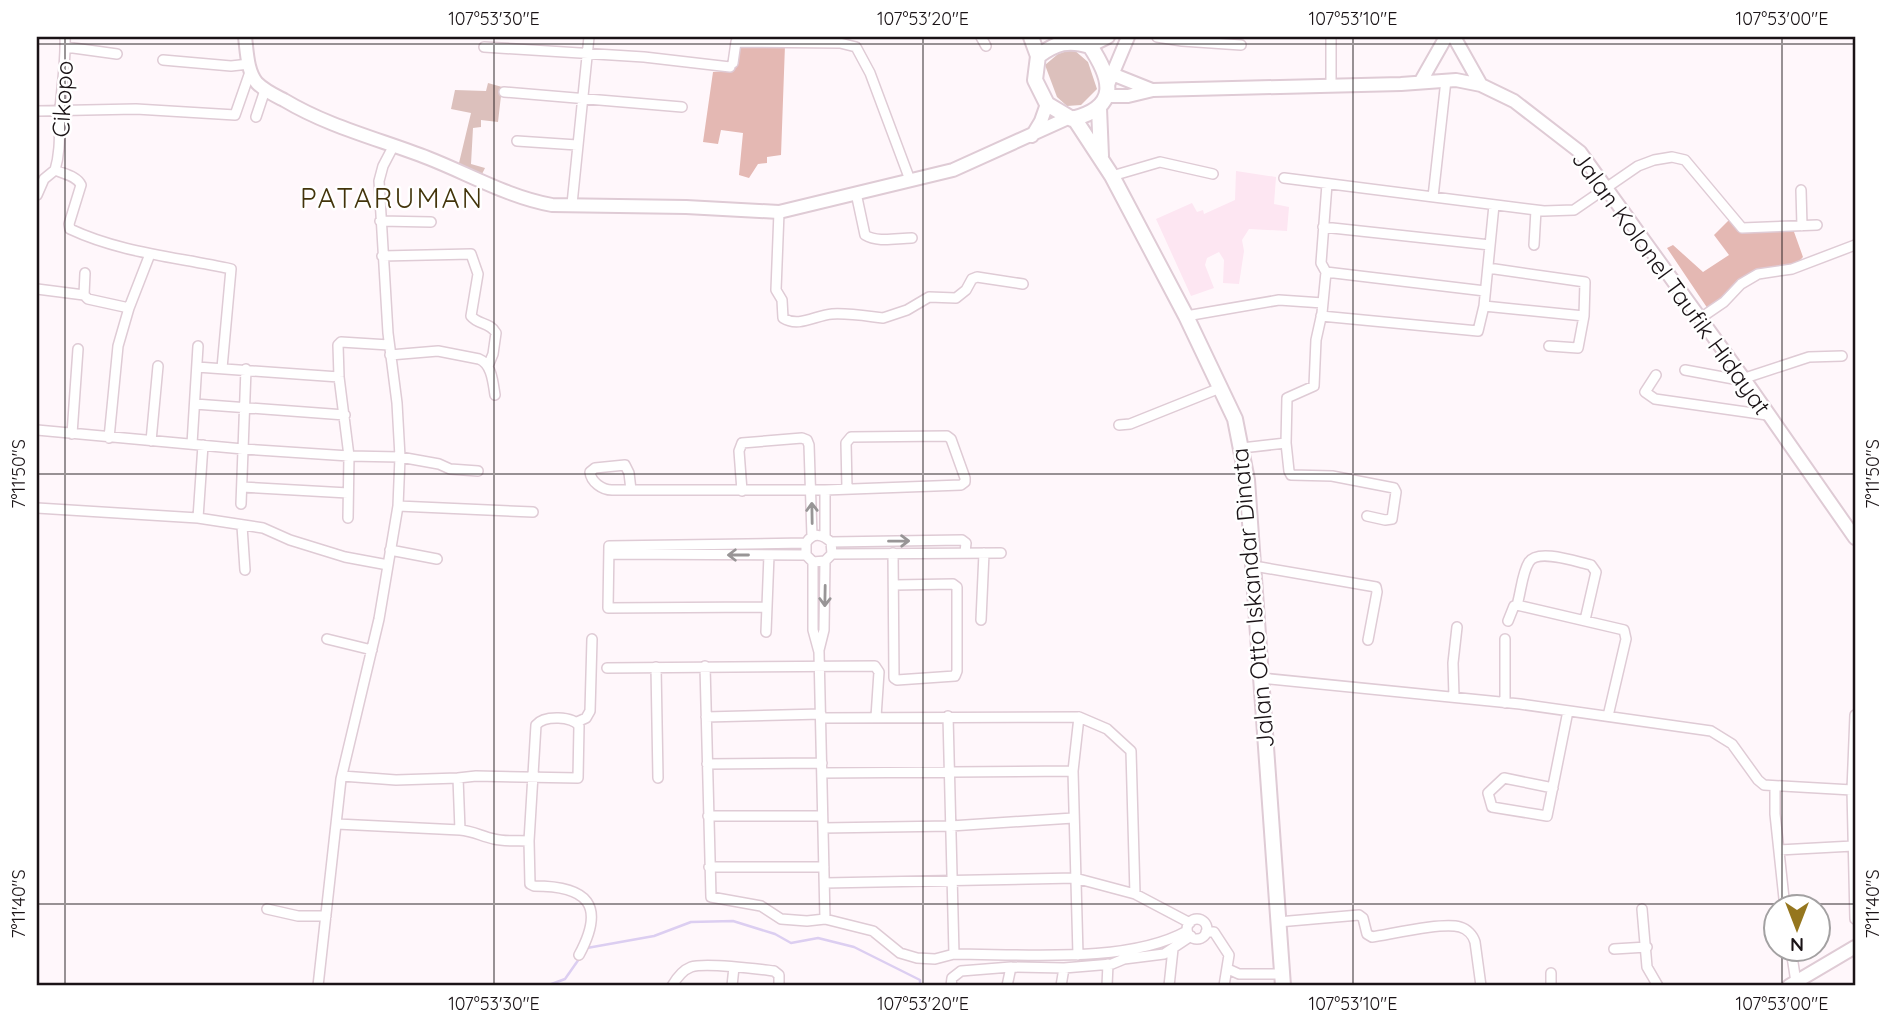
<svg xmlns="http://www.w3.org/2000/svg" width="1892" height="1023" viewBox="0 0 1892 1023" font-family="Quicksand,sans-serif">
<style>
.built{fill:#fde6f2}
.green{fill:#dcc0bc}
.forest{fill:#e4b8b3}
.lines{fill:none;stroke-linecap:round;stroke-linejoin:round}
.stream{stroke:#dccef1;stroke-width:2.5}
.street-casing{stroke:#dfcbd5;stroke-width:12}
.secondary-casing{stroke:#dfcbd5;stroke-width:16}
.primary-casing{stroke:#dfcbd5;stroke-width:18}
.street{stroke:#fff;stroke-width:9}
.secondary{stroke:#fff;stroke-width:12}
.primary{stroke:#fff;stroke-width:14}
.oneway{stroke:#989596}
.ticks{fill:none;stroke:#1a1316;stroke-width:2;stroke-opacity:0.45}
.labels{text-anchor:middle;stroke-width:5;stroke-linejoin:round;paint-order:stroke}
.street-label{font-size:24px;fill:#1a1316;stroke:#fff}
.quarter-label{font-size:28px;letter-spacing:2px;fill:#43340b;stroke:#fff}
.neatline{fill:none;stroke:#1a1316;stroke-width:2.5}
.ticks-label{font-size:18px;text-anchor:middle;fill:#1a1316}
</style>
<rect width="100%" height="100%" fill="#fff7fb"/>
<path class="built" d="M1236,171L1276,177L1274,204L1289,207L1287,231L1249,229L1242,240L1244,251L1239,284L1223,283L1224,260L1219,252L1207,258L1205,265L1214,288L1191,296L1156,219L1192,203L1197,212L1203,210L1204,214L1235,200Z"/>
<path class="green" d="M1073,49L1088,62L1097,89L1081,105L1067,106L1057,97L1045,65L1058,54Z
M488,83L502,87L498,122L481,120V127L473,128L471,164L485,168L480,178L459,163L471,113L451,109L455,90L486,91Z"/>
<path class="forest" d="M738,45H785L781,155L767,157V163L758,164L749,178L739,175L743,133L721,130L718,144L703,142L713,72L731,71Z
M1730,219L1745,232L1793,229L1803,257L1792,269L1758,274L1708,309L1667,248L1673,245L1703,272L1729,255L1714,235Z"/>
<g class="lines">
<path class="stream" d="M587,948L654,936L691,922L733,921L775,934L791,943L818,938L854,947L920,980V986
M546,986L565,979L579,959"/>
<defs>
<path id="street" d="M981,37L986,46
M1157,37L1182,41L1184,38
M1331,37V86
M1182,41L1241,45
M66,47L117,54
M484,47L644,57L730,67
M163,60L231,66L249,64
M733,63L736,42L840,43L856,47L870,73L910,180
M504,92L682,107
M37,111L136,109L235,115L250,72
M256,117L265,90
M517,141L577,145
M55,170C64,174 77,176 81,185L69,224L70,229C121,253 177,257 231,269L222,368
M1112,176L1160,162L1213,174
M1284,178L1544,211L1574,210L1638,166L1654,160L1672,157L1685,160L1742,228L1817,225
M1801,190L1802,226
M856,193L865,235C878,243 897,238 912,238
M37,195L44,179L55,170C61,150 59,130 60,109C62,85 66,61 65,37
M1433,197L1446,80
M572,204L589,37
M779,212L776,290L782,300L783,318C799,328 816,315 832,314C849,313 866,316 883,318L907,310L929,297L956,298L966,290L972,279L977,277L1023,284
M380,221L431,222
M1323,227L1490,245
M1534,245L1536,210
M382,256L471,254L478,274L471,316C478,325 490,322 496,333L493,354L488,366
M1488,268L1585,282L1584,316L1578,348L1549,346
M1326,272L1485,291
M85,273L84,295L88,299L129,308L118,346L109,438
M37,289L84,295
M1484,306L1584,316
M129,308L150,254
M1186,316L1279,300L1323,303
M1321,316L1478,331L1484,306L1494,205
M1699,319L1724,302L1741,284L1758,274L1792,269L1855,245
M390,355L438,351L479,359C492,364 493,383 495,395
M197,367L339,377
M1685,370L1739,380L1809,357L1842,356
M1656,375L1645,392L1655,399L1767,415
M195,404L345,415
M1119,425L1130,424L1220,388
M37,430L243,449L349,456L400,457L439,464L450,469L478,471
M72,434L78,349
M151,441L158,366
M1286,443L1289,471L1291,475L1332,476L1394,488L1396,492L1392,519L1385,520L1367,516
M192,444L198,346
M1242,448L1286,443L1287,398L1314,386L1316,340L1322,313L1326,272L1321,263L1327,184
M242,487L348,493
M631,490L629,473L625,465L595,468L590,472C591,482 602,490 612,490H825L961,485L965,482V478L951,439L947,436L851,437L846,443L847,488
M825,490V536
M742,491L739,451L742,443L802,438L807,440L809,445L812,536
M241,504L246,369
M398,506L533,512
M37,508L198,518L203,445
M198,518L263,528L290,540L345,557L388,565
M348,518L349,456L339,377L338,345L341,342L389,345
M242,526L245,570
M831,542L962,540L966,543L965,552
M390,550L437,559
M893,553L894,678L897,680L955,676L957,671V587L953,584L895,585
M609,554L806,555
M832,554L1001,553
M813,562V630L819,652L825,919L873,931L900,953L917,958L935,959L954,954C1022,954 1128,964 1187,931
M1254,566L1376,587L1377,592L1368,640
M1517,605C1521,592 1522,573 1529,562C1538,548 1577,562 1591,565L1596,572L1585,620
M767,607L608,608L609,546L806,543C813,532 822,534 831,542L832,554L825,561L813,562L806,555V543
M981,620L984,553
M1508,621L1514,606L1517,605L1624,630L1626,639L1608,716
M766,632L769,555
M327,639L372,650
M819,650L824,630L825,561
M705,666L711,897L761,906L781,919L807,921L825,919
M656,667L658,778
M607,668L875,666L879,672L876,717
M1261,678L1520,704L1711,731L1732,744L1758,780L1764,785L1852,790
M1454,697L1453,663L1457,627
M1505,703V639
M1855,715L1852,790L1855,919
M948,716L954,954
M706,717L821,714
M1079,717L1107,729L1131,751L1135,894
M821,718L1079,717L1073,771L1078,955
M577,722L586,718L590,711L592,639
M707,764L822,763
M822,773L1073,771
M342,776L396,780L458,778
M1775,787V814L1785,908
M1553,788L1504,778L1488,793L1492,807L1547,816L1568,711
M708,816H822
M337,824L460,830C473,831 481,836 494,839C505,842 517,840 529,841L536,725C544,715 573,716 579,726L578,778L476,776L458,778L460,830
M823,828L951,826L1073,818
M529,841L530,884L534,886C588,886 606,905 579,955
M1779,850L1853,846
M709,867H824
M825,883L1075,878L1135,894L1190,923
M267,909L298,916H326
M1642,909L1647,967L1658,986
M1187 929a10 10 0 1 1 20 0a10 10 0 1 1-20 0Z
M1278,922L1359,915L1363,918L1367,934L1372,937C1392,934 1442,922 1460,927C1467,929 1473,935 1475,942L1481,986
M1206,932H1214L1229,955L1224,986
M1614,949L1647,947
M1791,950L1796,982
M1228,969L1239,974H1282
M1551,973V986
M318,986L341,779L379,619L398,506L400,457L397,403L388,333L379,181L383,166L394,145
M672,986C676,979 683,970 691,967C705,962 757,969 774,971L779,975V986
M732,986L734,967
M951,986L952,978L961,971L1011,967L1064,968L1112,964L1124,959L1164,954L1191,936
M1007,986L1011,967
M1061,986L1064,968
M1107,986L1108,964
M1169,986L1173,949"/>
<path id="secondary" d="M245,37C247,52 247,71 257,83C265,91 274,95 284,100C329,127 379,139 428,158C469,174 508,197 552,205L686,207L779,212L953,170L1068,118
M1454,37L1481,85
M1090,46L1108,37
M1107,72L1152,90
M1421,81L1446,37
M1107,87L1128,37
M1106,96H1128L1153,90L1401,84L1456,80L1481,85L1514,101L1580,152L1744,379L1855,538
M1032,136L1041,121L1047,104
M1789,986L1855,947"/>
<path id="primary" d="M1031,37L1038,56L1035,80L1047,104L1072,119C1120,107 1112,79 1090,46C1068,39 1056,43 1038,56
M1099,108L1101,156
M1074,118L1112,176L1186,316L1235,419L1247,480L1283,986"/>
</defs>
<use href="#street" class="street-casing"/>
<use href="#secondary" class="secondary-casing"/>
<use href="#primary" class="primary-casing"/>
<use href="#street" class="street"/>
<use href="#secondary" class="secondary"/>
<use href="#primary" class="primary"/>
</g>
<defs><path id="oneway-shaft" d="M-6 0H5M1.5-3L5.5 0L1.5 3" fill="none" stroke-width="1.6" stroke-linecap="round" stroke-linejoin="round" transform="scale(1.75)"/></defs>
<g class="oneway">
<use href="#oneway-shaft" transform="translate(812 513) rotate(-91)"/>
<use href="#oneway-shaft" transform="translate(899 541) rotate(-1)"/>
<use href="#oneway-shaft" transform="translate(738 555) rotate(-180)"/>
<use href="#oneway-shaft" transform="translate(825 596) rotate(91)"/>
</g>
<path class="ticks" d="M65,37V986M494,37V986M923,37V986M1353,37V986M1782,37V908M37,44H1855M37,474H1855M37,904H1855M1782,950V986"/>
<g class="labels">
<g class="street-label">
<text transform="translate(63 99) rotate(-87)" y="8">Cikopo</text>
<text transform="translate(1671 283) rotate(54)" y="8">Jalan Kolonel Taufik Hidayat</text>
<text transform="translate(1253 598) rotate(-95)" y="8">Jalan Otto Iskandar Dinata</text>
</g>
<g class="quarter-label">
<text x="392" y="208">PATARUMAN</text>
</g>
</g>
<rect width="1892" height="1023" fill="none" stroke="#ffffff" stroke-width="77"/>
<g transform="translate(1797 928) rotate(180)"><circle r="33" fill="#ffffff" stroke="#a3a1a2" stroke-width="2"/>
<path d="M0-5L12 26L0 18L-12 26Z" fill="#95761e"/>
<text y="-10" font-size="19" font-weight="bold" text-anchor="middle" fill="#1a1316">N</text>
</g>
<rect x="38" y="38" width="1816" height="946" class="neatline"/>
<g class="ticks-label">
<text x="494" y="25">107°53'30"E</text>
<text x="923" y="25">107°53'20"E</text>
<text x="1353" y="25">107°53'10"E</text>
<text x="1782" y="25">107°53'00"E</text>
<text transform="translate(1873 474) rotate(-90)" y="6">7°11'50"S</text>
<text transform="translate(19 474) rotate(-90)" y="6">7°11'50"S</text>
<text transform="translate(1873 904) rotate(-90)" y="6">7°11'40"S</text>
<text transform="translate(19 904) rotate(-90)" y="6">7°11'40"S</text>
<text x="494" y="1010">107°53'30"E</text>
<text x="923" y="1010">107°53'20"E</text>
<text x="1353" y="1010">107°53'10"E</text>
<text x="1782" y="1010">107°53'00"E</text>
</g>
</svg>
